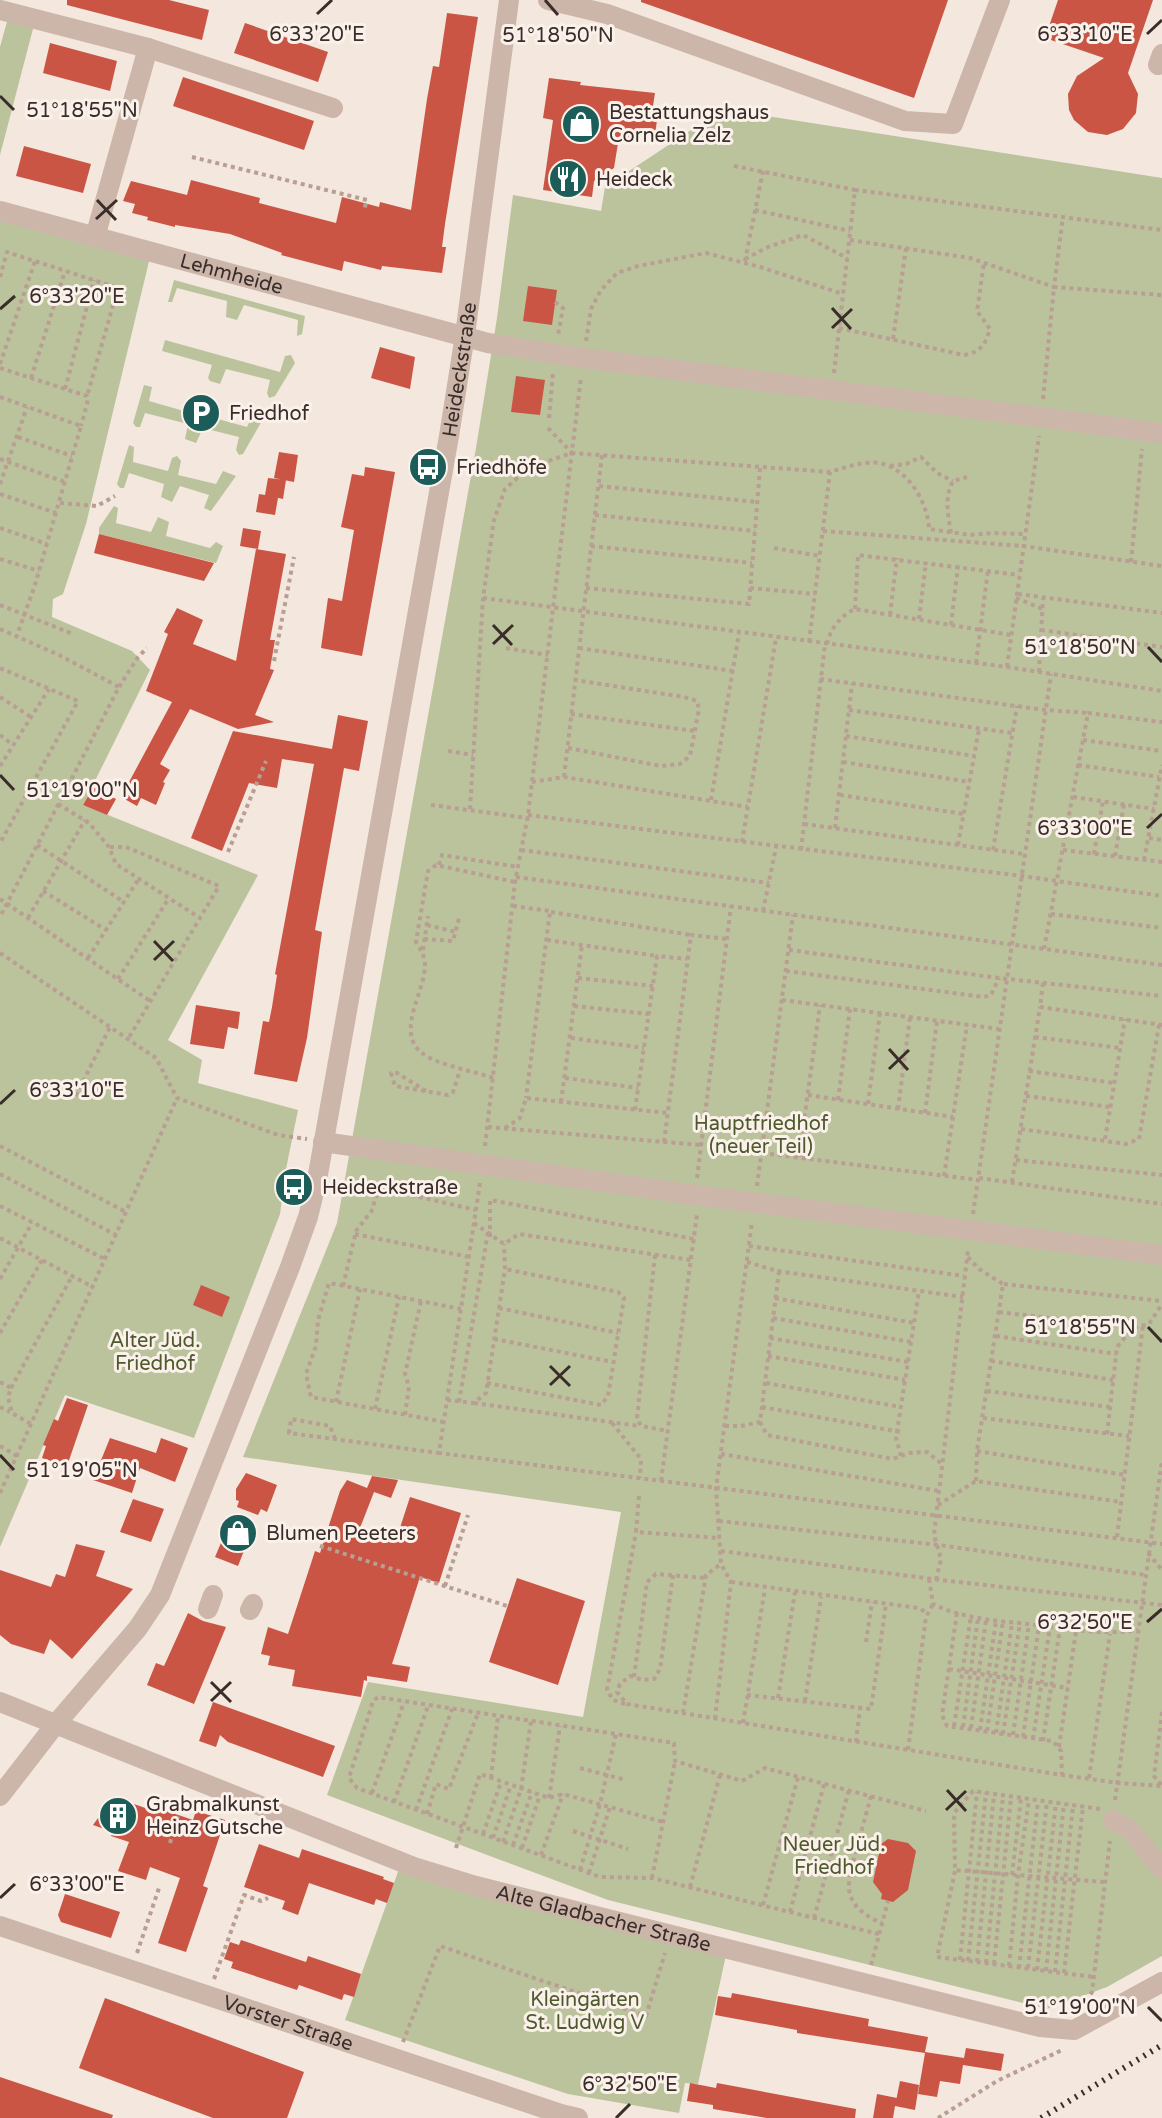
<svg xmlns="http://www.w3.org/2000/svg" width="1162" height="2118" viewBox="0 0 1162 2118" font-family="'Varela Round',sans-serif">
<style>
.green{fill:#bbc39d}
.building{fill:#ca5545}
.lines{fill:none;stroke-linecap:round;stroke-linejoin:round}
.path{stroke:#b89e93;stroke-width:4;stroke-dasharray:4 4;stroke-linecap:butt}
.minor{stroke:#ccb5a9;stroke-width:20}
.rail{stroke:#392c29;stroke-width:6;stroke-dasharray:2 6;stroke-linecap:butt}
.ticks{fill:none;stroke:#392c29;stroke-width:3}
.labels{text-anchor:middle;stroke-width:6;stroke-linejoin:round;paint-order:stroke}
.poi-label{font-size:20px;fill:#392c29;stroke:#fbf1eb;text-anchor:start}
.street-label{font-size:20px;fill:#392c29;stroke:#fbf1eb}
.park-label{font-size:20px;fill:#4e592c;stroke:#fbf1eb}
.ticks-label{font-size:20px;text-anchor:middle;fill:#392c29;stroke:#fbf1eb;stroke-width:6;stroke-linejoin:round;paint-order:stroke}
</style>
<rect width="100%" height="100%" fill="#f3e7de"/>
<path class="green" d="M8,18L34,25L0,155V47Z
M723,109L1162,178V1956L1107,1987L1047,2009L608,1900L327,1795L368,1682L583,1717L621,1512L243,1457L337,1223L476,448L497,318L513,195L601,211L605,187Z
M0,212L151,253L86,524L63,594L53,599L52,617L132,651L150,670L83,805L258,875L168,1040L202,1060L198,1083L298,1110L286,1169L280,1214L194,1438L65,1395L0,1547Z
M174,280L305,316L302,334L297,336L298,320L244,305L237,320L226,317L227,301L177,288L172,302H168Z
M165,340L280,372L285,356L291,355L295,363L275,396L269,398L267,393L270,380L226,369L220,384L210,381L208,378L212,365L162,351Z
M144,385L152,387L149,401L191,413L199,398L209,400L207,416L247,427L254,412L261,413L263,419L243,454L239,455L236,450L239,437L203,428L196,443L185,439L188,424L145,413L140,427H136L133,423Z
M129,445L134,447L133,462L168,471L172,458L177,456L181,461L178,475L216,484L223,471L236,476L211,511L204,508L209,495L180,486L172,502L161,497L164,484L129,473L124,488H120L117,484Z
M114,506L118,508L116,523L151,532L158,517L169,522L166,536L210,548L216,542L223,546L216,563L99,534V528Z
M399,1869L726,1955L698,2084L685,2083L679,2113L568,2094L345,2020Z"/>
<path class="building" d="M67,0H169L209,10L202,40L67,5Z
M641,0H948L914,98L641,2Z
M1058,0H1153L1128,73L1138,94L1136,113L1123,129L1107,135L1088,132L1074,120L1069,110L1068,94L1077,76L1104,58L1045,38Z
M447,13L478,17L445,224L442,247H446L442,273L382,266L381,270L344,261L342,271L281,255L282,253L230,234L175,225V227L147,220L148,217L132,213L135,204L123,201L131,181L187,195L191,180L260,198L259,203L336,223L342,197L379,207L380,202L411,210L427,99L433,66L439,67Z
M245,23L328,52L318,82L234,53Z
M50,43L117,61L110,91L43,73Z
M183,77L314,121L304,150L173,106Z
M549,78L581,82L580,85L655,93L651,119L657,120L654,142L619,137L614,168L594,181L592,197L543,190L553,120L543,118Z
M24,146L91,164L83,193L16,176Z
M528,286L557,290L552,325L523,321Z
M380,347L415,357L410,389L371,378Z
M516,376L545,380L540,415L511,412Z
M279,452L298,455L294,482L274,478Z
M365,467L395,472L362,656L321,648L328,598L342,601L345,583L354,530L341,527L352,474L364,476Z
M268,478L286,480L283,499L274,497L278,498L275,515L256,512L259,494L265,495Z
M243,528L261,531L258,549L240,546Z
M99,534L214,563L204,581L94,553Z
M256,549L286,554L270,640H275L270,669L274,670L255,715L274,722L238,729L190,709L160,764L170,770L163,782L165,783L156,805L141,798L137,806L121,797L172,702L146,691L168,634L164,632L177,608L203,620L193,644L236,661Z
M338,715L368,721L359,771L344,768L315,930L322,932L307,1038L297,1082L254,1074L263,1021L269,1022L272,1007L277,975L275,974L314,764L282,759L277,788L249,783L222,851L191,838L233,731L332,749Z
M93,787L116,799L107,815L83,805Z
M196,1005L240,1012L238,1029L228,1027L224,1049L190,1044Z
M201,1285L230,1297L222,1317L193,1305Z
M67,1398L88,1405L67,1466L42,1458L46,1446L43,1445L54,1419L58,1421Z
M110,1438L156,1453L161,1438L188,1448L175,1482L140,1468L132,1493L93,1480Z
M246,1473L277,1485L267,1512L261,1509L258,1515L237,1507L239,1501L236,1500V1489Z
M372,1476L398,1480L391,1498L374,1492L360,1528L396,1540L410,1497L461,1513L439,1583L420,1577L392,1664L410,1667L407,1682L367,1676V1681L364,1680L361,1697L292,1686L295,1670L268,1665L270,1656L261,1654L268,1627L288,1634L315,1551L320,1553L340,1491L347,1480L367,1488Z
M133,1499L164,1509L151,1542L120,1532Z
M226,1531L249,1538L238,1566L215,1557Z
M76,1544L105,1551L96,1576L133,1589L72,1659L50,1639L44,1654L11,1644L0,1635V1570L51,1587L56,1574L65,1577Z
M517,1578L585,1601L558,1685L489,1662Z
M188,1613L203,1621L226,1627L194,1704L147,1685L156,1663L164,1666Z
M213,1702L335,1746L323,1777L228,1742L220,1735L216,1747L199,1741Z
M111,1800L133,1808L134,1804L148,1809L149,1805L193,1820L196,1811L225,1820L203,1886L208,1888L186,1952L158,1943L180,1878L150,1867L146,1880L118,1871L129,1842L111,1836L113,1832L93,1825Z
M888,1839L908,1843L916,1851L908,1890L893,1902L881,1899L882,1894L873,1882L881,1844Z
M259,1844L299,1858L302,1849L384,1877L383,1879L394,1883L387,1903L376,1899L374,1905L309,1883L298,1915L282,1909L285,1901L244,1887Z
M65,1894L120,1912L111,1938L61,1922L58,1915Z
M241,1940L306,1962L308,1956L361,1974L354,1997L344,1994L342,2000L299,1985L297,1990L231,1968L233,1962L224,1959L230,1942L239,1945Z
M732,1993L869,2019L868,2026L928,2037L925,2052L964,2058L966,2048L1004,2054L1001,2071L963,2065L960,2084L940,2081L937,2097L918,2094L925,2053L797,2033V2030L715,2015L718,1996L731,1998Z
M105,1998L304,2072L287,2118H213L79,2068Z
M0,2077L113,2115L112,2118H0Z
M900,2081L919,2085L915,2110L895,2106L893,2118H873L877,2094L897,2098L896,2101Z
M690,2083L716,2088L717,2083L856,2109L855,2118H767L713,2109V2105L687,2101Z"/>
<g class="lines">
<path class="path" d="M192,157L367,200L364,210
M734,166L855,190
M755,210L850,231
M850,240L970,258L1054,287L1063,216
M745,259L768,247L803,235L847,258
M745,261L763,171
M0,277L7,252L118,288L87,396
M555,302L563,308L558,335
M839,328L964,355C981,352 985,345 990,329L977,311L984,263
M893,339L906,248
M586,341L591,309L601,290L617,273L638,266L706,253L760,267L843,294
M0,364L35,261
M0,368L87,396L88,400L81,426
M834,373L855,190L1162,230
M31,378L65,271
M65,389L94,280
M0,397L81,426L34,588L17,635
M1043,399L1054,287L1162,295
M549,418L553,372
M548,428L572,453
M18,437L72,456
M0,459L65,482
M890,466L906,464L921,457L937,473L953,481
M0,484L27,407
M599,486L757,502
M0,494L56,513
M60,503L97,506L115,496
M595,515L755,531
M0,528L47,544
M823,531L1023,546L1162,566
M951,533C948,514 944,498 953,481L967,477
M591,546L752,563
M774,548L820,556
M0,559L39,571
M1131,562L1142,449
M586,588L749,604L760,468
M750,588L815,594
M1018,594L1162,613
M483,598L1007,667L1162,691
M1016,598L1043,609
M0,605L73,634
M855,609L858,555L1019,575
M890,615L897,558
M919,619L926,562
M951,625L958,566
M0,629L59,655L119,687L0,917
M1041,630L1162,647
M809,642L830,472
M827,644C830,629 841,615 855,609L1011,635
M506,648L548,655
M579,648L733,671
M274,661L294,557
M976,663L988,570
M1007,667L1039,436
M0,668L78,701L0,843
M1039,672L1043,599
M820,679L1045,710L1088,713
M119,687L138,657L147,648
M0,697L31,717
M849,710L1012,733
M571,714L695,731
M0,735L13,745
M846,736L974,756
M1083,740L1162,751
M568,748L661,766L680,764L690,756L699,709L697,701L684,697L575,680
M448,751L473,755
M843,762L970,782
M1078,765L1159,777
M0,766L49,689
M564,777L602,455
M532,782L564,777L748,807
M840,795L964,814
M1073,797L1154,809
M711,800L739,633
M58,804L89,823L109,847L116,864L200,918L128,1039
M431,805L528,818
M470,809L483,598L494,520L505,489L530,467L572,453L830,472C846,467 863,461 879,463C908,468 928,503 929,529L970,535L992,533L1025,534
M528,815L1022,876L1162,896
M804,824L1024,854
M835,828L852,684
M1149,838L1162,840
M742,842L776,638
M37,845L124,902
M958,845L979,729
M110,847H126L219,886L200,918
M521,850L769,883
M801,850L825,644
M993,850L1017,706
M1063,850L1162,862
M228,852L266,761
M1094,854L1103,801
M1115,856L1124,804
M1144,860L1162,765
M439,865L442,855L518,867
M516,877L1162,965
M43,891L106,930
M0,899L150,1001
M513,906L550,911L526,1098
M763,911L776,847
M551,912L691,935
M1051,914L1162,928
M28,918L85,820
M427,925L456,932
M424,939L453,941L459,918
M547,940L657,956
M1044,949L1088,713L1162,722
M423,950L428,916
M789,950L999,978L1162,996
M0,953L156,1058L177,1098L278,1135L307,1139
M88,958L138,880
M786,971L984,997L991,995L999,978
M578,978L653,986
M118,979L169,898
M1043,983L1040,1007L1162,1025
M782,1000L999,1029
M574,1006L649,1014
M1035,1037L1120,1048
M571,1038L644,1048
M1029,1071L1114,1083
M493,1078C473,1071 447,1067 428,1057C391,1037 425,994 425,965C425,957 421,950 416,942L428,871L436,865L515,882
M565,1078L638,1088
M426,1091L397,1073H391L395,1086L448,1095L453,1092L461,1067
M808,1095L953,1117
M76,1096L110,1027
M1026,1096L1110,1107
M838,1100L850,1009
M561,1102L582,945
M868,1104L880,1013
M898,1109L910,1017
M635,1110L657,956L687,959
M925,1113L937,1021
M488,1127L701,1145
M505,1128L520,1118L526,1098L668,1113
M1021,1129L1126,1144L1139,1139L1159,1025
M1105,1139L1125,1019
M664,1142L691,935L727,939
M0,1146L126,1212
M485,1146L515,882L528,815L581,377
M762,1153L978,1180
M799,1157L820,1005
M1016,1160L1162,1175
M0,1174L116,1235
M944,1176L967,1025
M697,1178L731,906
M979,1178L1162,1204
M1012,1182L1040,1007
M480,1183L439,1453L1162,1544
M757,1186L793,915
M0,1206L105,1259
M973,1214L1051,674
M474,1223L504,1244L519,1234L691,1260
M355,1234L469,1257
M490,1237V1200L694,1239
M0,1238L93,1287
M749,1246L964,1276
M655,1255L637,1418L641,1426L668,1431
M968,1257L979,1269L1003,1284
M747,1262L777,1271L963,1297
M779,1271L760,1422L767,1435L893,1459L909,1453L927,1452L942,1464
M0,1279L32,1223
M343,1286L356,1231L373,1209L375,1197L385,1189L476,1210
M775,1298L914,1323
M499,1308L618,1333
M999,1312L1133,1328L1149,1324L1162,1304
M773,1318L911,1342
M0,1333L42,1260
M996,1336L1116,1354
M770,1338L908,1362
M494,1339L613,1362
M768,1356L905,1380
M991,1361L1113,1380
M0,1382L11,1388L8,1397L12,1413L31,1424
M487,1383L601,1405L608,1396L624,1298L618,1292L505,1269
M766,1383L901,1407
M11,1388L72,1276
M987,1391L1110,1407
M447,1400L474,1403L486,1393L505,1269L504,1244
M336,1402L360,1289
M459,1402L488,1232
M474,1403L639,1426
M0,1407L10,1412
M762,1407L900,1432
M375,1409L399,1297
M405,1415L409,1387L405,1374L421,1301
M983,1418L1129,1436
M444,1422L311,1397L306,1374L316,1346L318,1320L329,1283L461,1309
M612,1423L641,1459L640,1478
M725,1426H741L760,1422
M1107,1434L1117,1347L1133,1328
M335,1439L330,1426L291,1419L289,1433L439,1453
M0,1446L17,1456
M977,1451L1125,1475
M721,1454L939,1491
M901,1456L896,1438L919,1291
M661,1481L697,1214
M976,1481L977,1451L1003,1284L1162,1301
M0,1493L177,1098
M639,1496L636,1532L720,1538
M938,1505L976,1481L1121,1502
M719,1521L939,1545L1145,1575
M1117,1537L1143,1325
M320,1546L507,1606
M721,1551L932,1579L1162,1605
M1148,1553L1162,1570
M673,1575L660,1669L654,1679L643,1680L630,1676L620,1684L617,1692L627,1704L1062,1775L1118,1783L1162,1786
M929,1579L933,1604C965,1620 1003,1621 1038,1625C1072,1630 1104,1635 1138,1630
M936,1580L941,1559L934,1535L936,1517L968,1250
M731,1582L918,1608L928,1613
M445,1586L468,1515
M957,1613L942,1715L947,1726L1053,1741L1061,1751L1062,1775
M866,1642L872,1602
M949,1669L1068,1688
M634,1677L647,1582L656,1574L706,1578
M747,1695L871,1709L886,1604
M778,1698L795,1592
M805,1701L821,1597
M625,1704L613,1700L607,1690L636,1532
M1162,1712L1154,1776L1162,1786
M683,1713L706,1575L721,1564
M715,1719L731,1582L721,1564L716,1488L752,1222
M743,1723L765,1588
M954,1726L971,1616
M963,1727L978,1618
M971,1728L986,1620
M980,1730L996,1621
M987,1731L1003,1621
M996,1733L1012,1623
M1003,1734L1020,1623
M1013,1735L1029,1624
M1023,1737L1039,1626
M1033,1739L1050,1627
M1043,1741L1060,1628
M856,1742L860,1708
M1059,1747L1076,1631
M908,1750L926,1617L933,1604
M580,1768L626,1780
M491,1778L498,1716
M1089,1778L1110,1634
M372,1793L404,1702
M871,1796C867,1813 847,1876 849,1889C851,1907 867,1917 882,1923
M549,1798L560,1726
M1115,1800L1162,1460
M394,1802L428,1706
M1100,1809L973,1791L954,1813L955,1870L1104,1882
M416,1810L452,1709
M427,1814L436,1784L449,1789L478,1713
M573,1831L628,1849
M483,1834L501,1782
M493,1838L511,1785
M503,1842L521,1789L531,1721
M170,1843L184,1795
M513,1845L532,1792
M456,1848L480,1774L549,1798L563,1794L663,1822
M522,1848L540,1795
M541,1855L563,1794
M580,1870L600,1804L616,1734
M955,1871L937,1957L1094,1977
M589,1873L610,1807
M1012,1875L1021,1798
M652,1878L675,1761
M690,1887L720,1775
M763,1905L798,1777
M790,1912L824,1784
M814,1918L849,1790
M879,1934L652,1878L600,1877L357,1788L349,1778L373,1701L378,1697L674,1743L675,1761L742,1781L765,1768L926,1811
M137,1953L159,1888
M960,1960L977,1792
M968,1961L986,1793
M977,1962L994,1795
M986,1963L1003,1796
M994,1964L1011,1797
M871,1965L888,1901
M1009,1966L1018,1875L1029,1800
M1019,1968L1038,1801
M1028,1968L1047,1802
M1037,1970L1056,1803
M1046,1971L1064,1804
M1055,1972L1073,1806
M1064,1973L1083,1807
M214,1979L244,1895L261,1901L268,1898
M1086,2001L1092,1992L1110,1841
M403,2042L440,1946L646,2016L665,1953
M938,2118L997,2081L1062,2050"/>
<g class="minor">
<path d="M548,0L607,14L905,121L953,124L1000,0"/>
<path d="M0,10L148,48L333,108"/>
<path d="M1158,65L1162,54"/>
<path id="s1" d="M0,211L488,343L583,358L1162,433"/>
<path d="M95,237L148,48"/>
<path d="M323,1142L695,1195L1162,1255"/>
<path d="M208,1609L213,1595"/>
<path d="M250,1610L253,1604"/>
<path id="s2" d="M0,1702L414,1867L476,1886L1040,2027L1074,2030L1162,1982"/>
<path id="s3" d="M0,1796L55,1725L138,1628L160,1595L290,1267L308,1217L317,1180L449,436L465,335L509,0"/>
<path d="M1113,1820L1130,1830L1162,1869"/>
<path id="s4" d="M0,1926L561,2114L578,2118"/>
</g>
<path class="rail" d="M1041,2118L1162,2045"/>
</g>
<path class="ticks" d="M545,0L558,15M317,14L332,0M1147,34L1162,20M0,96L14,110M97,200L116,220M96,219L117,200M832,308L851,329M0,309L15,296M832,328L852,309M493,625L512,645M493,644L513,625M1148,647L1162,662M0,775L14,790M1147,828L1162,814M154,941L173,961M154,960L174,941M889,1049L908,1070M889,1069L909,1050M0,1104L15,1090M1148,1327L1162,1342M550,1366L570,1386M550,1385L570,1366M0,1455L14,1470M1147,1622L1162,1609M211,1682L231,1702M211,1701L231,1682M947,1790L966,1811M946,1810L966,1791M0,1898L15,1884M1148,2007L1162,2021M616,2118L630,2104"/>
<defs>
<symbol id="shop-disc" viewBox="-11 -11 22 22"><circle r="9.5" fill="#1d5d59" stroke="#fbf1eb"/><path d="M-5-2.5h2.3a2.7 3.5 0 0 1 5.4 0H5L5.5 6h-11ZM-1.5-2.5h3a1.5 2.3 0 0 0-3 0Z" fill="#fff"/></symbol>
<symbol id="restaurant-disc" viewBox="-11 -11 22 22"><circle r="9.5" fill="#1d5d59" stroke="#fbf1eb"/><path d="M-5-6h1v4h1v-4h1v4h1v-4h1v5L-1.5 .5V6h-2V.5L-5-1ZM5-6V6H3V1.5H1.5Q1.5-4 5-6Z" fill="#fff"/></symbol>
<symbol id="parking-disc" viewBox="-11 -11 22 22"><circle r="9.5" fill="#1d5d59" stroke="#fbf1eb"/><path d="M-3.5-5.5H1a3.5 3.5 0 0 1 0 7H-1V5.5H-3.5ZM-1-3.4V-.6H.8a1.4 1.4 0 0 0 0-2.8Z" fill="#fff"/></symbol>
<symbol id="bus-disc" viewBox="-11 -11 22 22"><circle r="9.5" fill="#1d5d59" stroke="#fbf1eb"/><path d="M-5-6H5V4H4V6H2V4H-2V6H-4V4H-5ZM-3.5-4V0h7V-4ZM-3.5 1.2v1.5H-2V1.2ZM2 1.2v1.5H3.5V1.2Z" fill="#fff"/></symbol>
<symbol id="building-disc" viewBox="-11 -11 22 22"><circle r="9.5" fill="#1d5d59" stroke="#fbf1eb"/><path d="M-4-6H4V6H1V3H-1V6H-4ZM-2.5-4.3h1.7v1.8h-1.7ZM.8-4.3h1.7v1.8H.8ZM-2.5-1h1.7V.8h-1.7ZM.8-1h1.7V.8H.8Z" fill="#fff"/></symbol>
</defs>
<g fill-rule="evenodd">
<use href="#shop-disc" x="559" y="102" width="44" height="44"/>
<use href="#restaurant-disc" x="546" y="157" width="44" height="44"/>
<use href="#parking-disc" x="179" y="391" width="44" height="44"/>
<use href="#bus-disc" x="406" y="445" width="44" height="44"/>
<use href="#bus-disc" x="272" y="1165" width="44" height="44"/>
<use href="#shop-disc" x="216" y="1511" width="44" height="44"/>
<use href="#building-disc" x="96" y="1794" width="44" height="44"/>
</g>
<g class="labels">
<g class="poi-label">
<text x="609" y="119">Bestattungshaus<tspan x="609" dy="23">Cornelia Zelz</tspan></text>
<text x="596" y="186">Heideck</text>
<text x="229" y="420">Friedhof</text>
<text x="456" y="474">Friedhöfe</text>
<text x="322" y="1194">Heideckstraße</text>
<text x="266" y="1540">Blumen Peeters</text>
<text x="146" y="1811">Grabmalkunst<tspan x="146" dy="23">Heinz Gutsche</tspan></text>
</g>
<g class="street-label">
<text dy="7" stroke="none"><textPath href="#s1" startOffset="240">Lehmheide</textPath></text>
<text dy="7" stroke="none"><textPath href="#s3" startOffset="1524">Heideckstraße</textPath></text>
<text dy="7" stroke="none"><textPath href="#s2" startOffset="642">Alte Gladbacher Straße</textPath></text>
<text dy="7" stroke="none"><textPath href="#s4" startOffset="304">Vorster Straße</textPath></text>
</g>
<g class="park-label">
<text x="761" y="1130">Hauptfriedhof<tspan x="761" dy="23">(neuer Teil)</tspan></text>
<text x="155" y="1347">Alter Jüd.<tspan x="155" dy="23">Friedhof</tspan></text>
<text x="834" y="1851">Neuer Jüd.<tspan x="834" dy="23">Friedhof</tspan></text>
<text x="585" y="2006">Kleingärten<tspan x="585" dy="23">St. Ludwig V</tspan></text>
</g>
</g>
<g class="ticks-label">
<text x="317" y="41">6°33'20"E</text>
<text x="1085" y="41">6°33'10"E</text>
<text x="558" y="42">51°18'50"N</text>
<text x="82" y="117">51°18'55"N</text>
<text x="77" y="303">6°33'20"E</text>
<text x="1080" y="654">51°18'50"N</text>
<text x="82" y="797">51°19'00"N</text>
<text x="1085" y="835">6°33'00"E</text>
<text x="77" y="1097">6°33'10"E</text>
<text x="1080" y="1334">51°18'55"N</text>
<text x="82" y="1477">51°19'05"N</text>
<text x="1085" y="1629">6°32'50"E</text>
<text x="77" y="1891">6°33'00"E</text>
<text x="1080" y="2014">51°19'00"N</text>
<text x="630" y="2091">6°32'50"E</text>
</g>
</svg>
